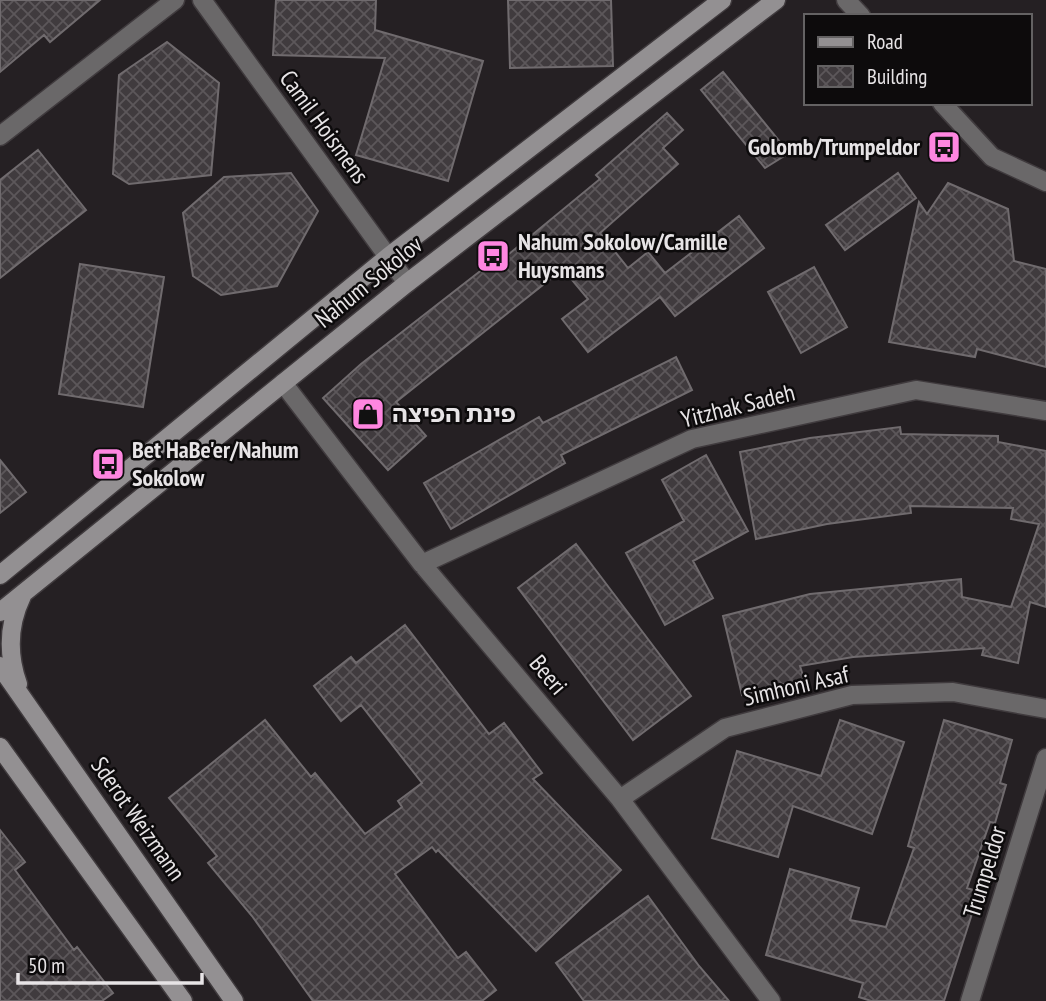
<svg xmlns="http://www.w3.org/2000/svg" width="1046" height="1001" viewBox="0 0 1046 1001" font-family="'PT Sans Narrow','Noto Sans Hebrew',sans-serif">
<style>
.building{fill:url(#building-cross-hatch);stroke:#706b6e;stroke-width:2}
.lines{fill:none;stroke-linecap:round;stroke-linejoin:round}
.minor-casing{stroke:#403b3e;stroke-width:21}
.secondary-casing{stroke:#403b3e;stroke-width:21}
.minor{stroke:#6a6869;stroke-width:18}
.secondary{stroke:#939092;stroke-width:18}
.labels{text-anchor:middle;stroke-width:5;stroke-linejoin:round;paint-order:stroke}
.street-label{font-size:24px;fill:#e7e4e6;stroke:#0d0b0c}
.poi-label{font-size:24px;font-weight:bold;fill:#e7e4e6;stroke:#0d0b0c;text-anchor:start}
</style>
<defs>
<pattern id="building-cross-hatch" width="8" height="8" patternUnits="userSpaceOnUse" patternTransform="scale(1.75)"><rect width="8" height="8" fill="#403b3e"/><path d="M0 0l8 8M0 8l8-8" fill="none" stroke="#5c575a"/></pattern>
</defs>
<rect width="100%" height="100%" fill="#252023"/>
<path class="building" d="M0,0H100L50,42L44,35L0,72Z
M276,0H376L375,30L483,61L448,181L356,155L385,58L273,55Z
M508,0H611L613,66L510,68Z
M167,42L219,83L211,175L129,184L113,174L119,75Z
M723,72L789,153L765,168L701,90Z
M667,113L683,130L663,148L678,164L600,233L628,268L648,252L665,273L739,216L764,248L675,316L660,297L588,352L562,319L588,299L563,269L396,402L426,436L388,470L323,398L361,364L506,251L509,254L600,179L596,175Z
M38,150L86,210L0,278V180Z
M291,173L318,211L277,286L221,295L193,276L183,213L224,177Z
M898,173L916,198L845,250L826,225Z
M948,183L1008,209L1014,261L1046,269V367L977,349L975,357L889,342L919,202L927,214Z
M80,264L164,277L143,407L59,394Z
M814,267L847,327L801,353L768,292Z
M676,357L692,390L561,455L565,463L451,529L424,483L539,417L543,423Z
M900,427L901,434L998,436V442L1046,451V607L1030,602L1018,663L982,655L984,648L853,657L800,666L804,679L742,695L723,616L810,594L961,579L962,597L1011,607L1039,524L1011,519L1013,508L910,506L911,513L827,524L756,539L740,452L810,438Z
M706,455L748,531L693,561L713,598L665,625L626,553L684,521L662,480Z
M0,460L26,492L0,513Z
M576,544L691,696L633,740L518,588Z
M405,625L489,734L504,723L542,773L533,779L621,870L536,951L438,850L436,852L432,847L395,874L458,958L466,952L496,990L482,1001H313L252,916L208,863L217,856L169,798L265,720L311,777L315,773L365,834L402,807L398,801L422,783L361,705L341,721L314,686L351,657L356,663Z
M840,720L904,742L872,834L793,806L778,857L712,838L737,751L821,776Z
M944,720L1012,740L1000,783L1006,785L995,823L990,822L967,888L979,892L944,1001H871L859,997L863,983L766,955L790,869L859,888L850,920L886,927L914,848L908,846Z
M0,830L25,862L15,870L74,950L77,947L113,993L102,1001H0Z
M648,896L699,966L729,1001H584L556,963Z"/>
<g class="lines">
<defs>
<path id="minor" d="M202,0L407,283
M846,0L861,16
M942,103L992,157L1046,182
M0,136L175,0
M283,383L422,564L620,799L771,1001
M422,564L692,439L916,390L1046,411
M620,799L725,728L852,695L953,692L1046,709
M970,1001L1046,758"/>
<path id="secondary" d="M0,575L388,257L722,0
M0,612L407,283L776,0
M0,666L234,1001
M18,684C7,653 8,625 22,596
M0,747L183,1001"/>
</defs>
<use href="#minor" class="minor-casing"/>
<use href="#secondary" class="secondary-casing"/>
<use href="#minor" class="minor"/>
<use href="#secondary" class="secondary"/>
</g>
<defs>
<symbol id="bus-square" viewBox="-11 -11 22 22"><rect x="-9" y="-9" width="18" height="18" rx="4" fill="#fe86e0" stroke="#0d0b0c"/><path d="M-5-6H5V4H4V6H2V4H-2V6H-4V4H-5ZM-3.5-4V0h7V-4ZM-3.5 1.2v1.5H-2V1.2ZM2 1.2v1.5H3.5V1.2Z" fill="#111"/></symbol>
<symbol id="shop-square" viewBox="-11 -11 22 22"><rect x="-9" y="-9" width="18" height="18" rx="4" fill="#fe86e0" stroke="#0d0b0c"/><path d="M-5-2.5h2.3a2.7 3.5 0 0 1 5.4 0H5L5.5 6h-11ZM-1.5-2.5h3a1.5 2.3 0 0 0-3 0Z" fill="#111"/></symbol>
</defs>
<g fill-rule="evenodd">
<use href="#bus-square" x="925" y="128" width="38" height="38"/>
<use href="#bus-square" x="474" y="237" width="38" height="38"/>
<use href="#shop-square" x="349" y="395" width="38" height="38"/>
<use href="#bus-square" x="89" y="445" width="38" height="38"/>
</g>
<g class="labels">
<g class="street-label">
<text transform="translate(324 127) rotate(54)" y="8">Camil Hoismens</text>
<text transform="translate(369 282) rotate(-39)" y="8">Nahum Sokolov</text>
<text transform="translate(738 406) rotate(-14)" y="8">Yitzhak Sadeh</text>
<text transform="translate(548 675) rotate(50)" y="8">Beeri</text>
<text transform="translate(796 686) rotate(-13)" y="8">Simhoni Asaf</text>
<text transform="translate(138 819) rotate(55)" y="8">Sderot Weizmann</text>
<text transform="translate(985 872) rotate(-73)" y="8">Trumpeldor</text>
</g>
<g class="poi-label">
<text x="920" y="155" text-anchor="end">Golomb/Trumpeldor</text>
<text x="518" y="250">Nahum Sokolow/Camille<tspan x="518" dy="28">Huysmans</tspan></text>
<text x="392" y="422">פינת הפיצה</text>
<text x="132" y="458">Bet HaBe'er/Nahum<tspan x="132" dy="28">Sokolow</tspan></text>
</g>
</g>
<rect x="804" y="14" width="228" height="91" fill="#0d0b0c" stroke="#646263" stroke-width="2"/>
<rect x="818" y="37" width="35" height="10" fill="#939092" stroke="#646263" stroke-width="2"/>
<text x="867" y="49" font-size="21" fill="#e7e4e6">Road</text>
<rect x="818" y="66" width="35" height="21" fill="url(#building-cross-hatch)" stroke="#646263" stroke-width="2"/>
<text x="867" y="84" font-size="21" fill="#e7e4e6">Building</text>
<path d="M18 973v10h184v-10" fill="none" stroke="#e7e4e6" stroke-width="3.5"/>
<text x="28" y="973" font-size="21" fill="#e7e4e6" stroke="#0d0b0c" stroke-width="5" paint-order="stroke">50 m</text>
</svg>
